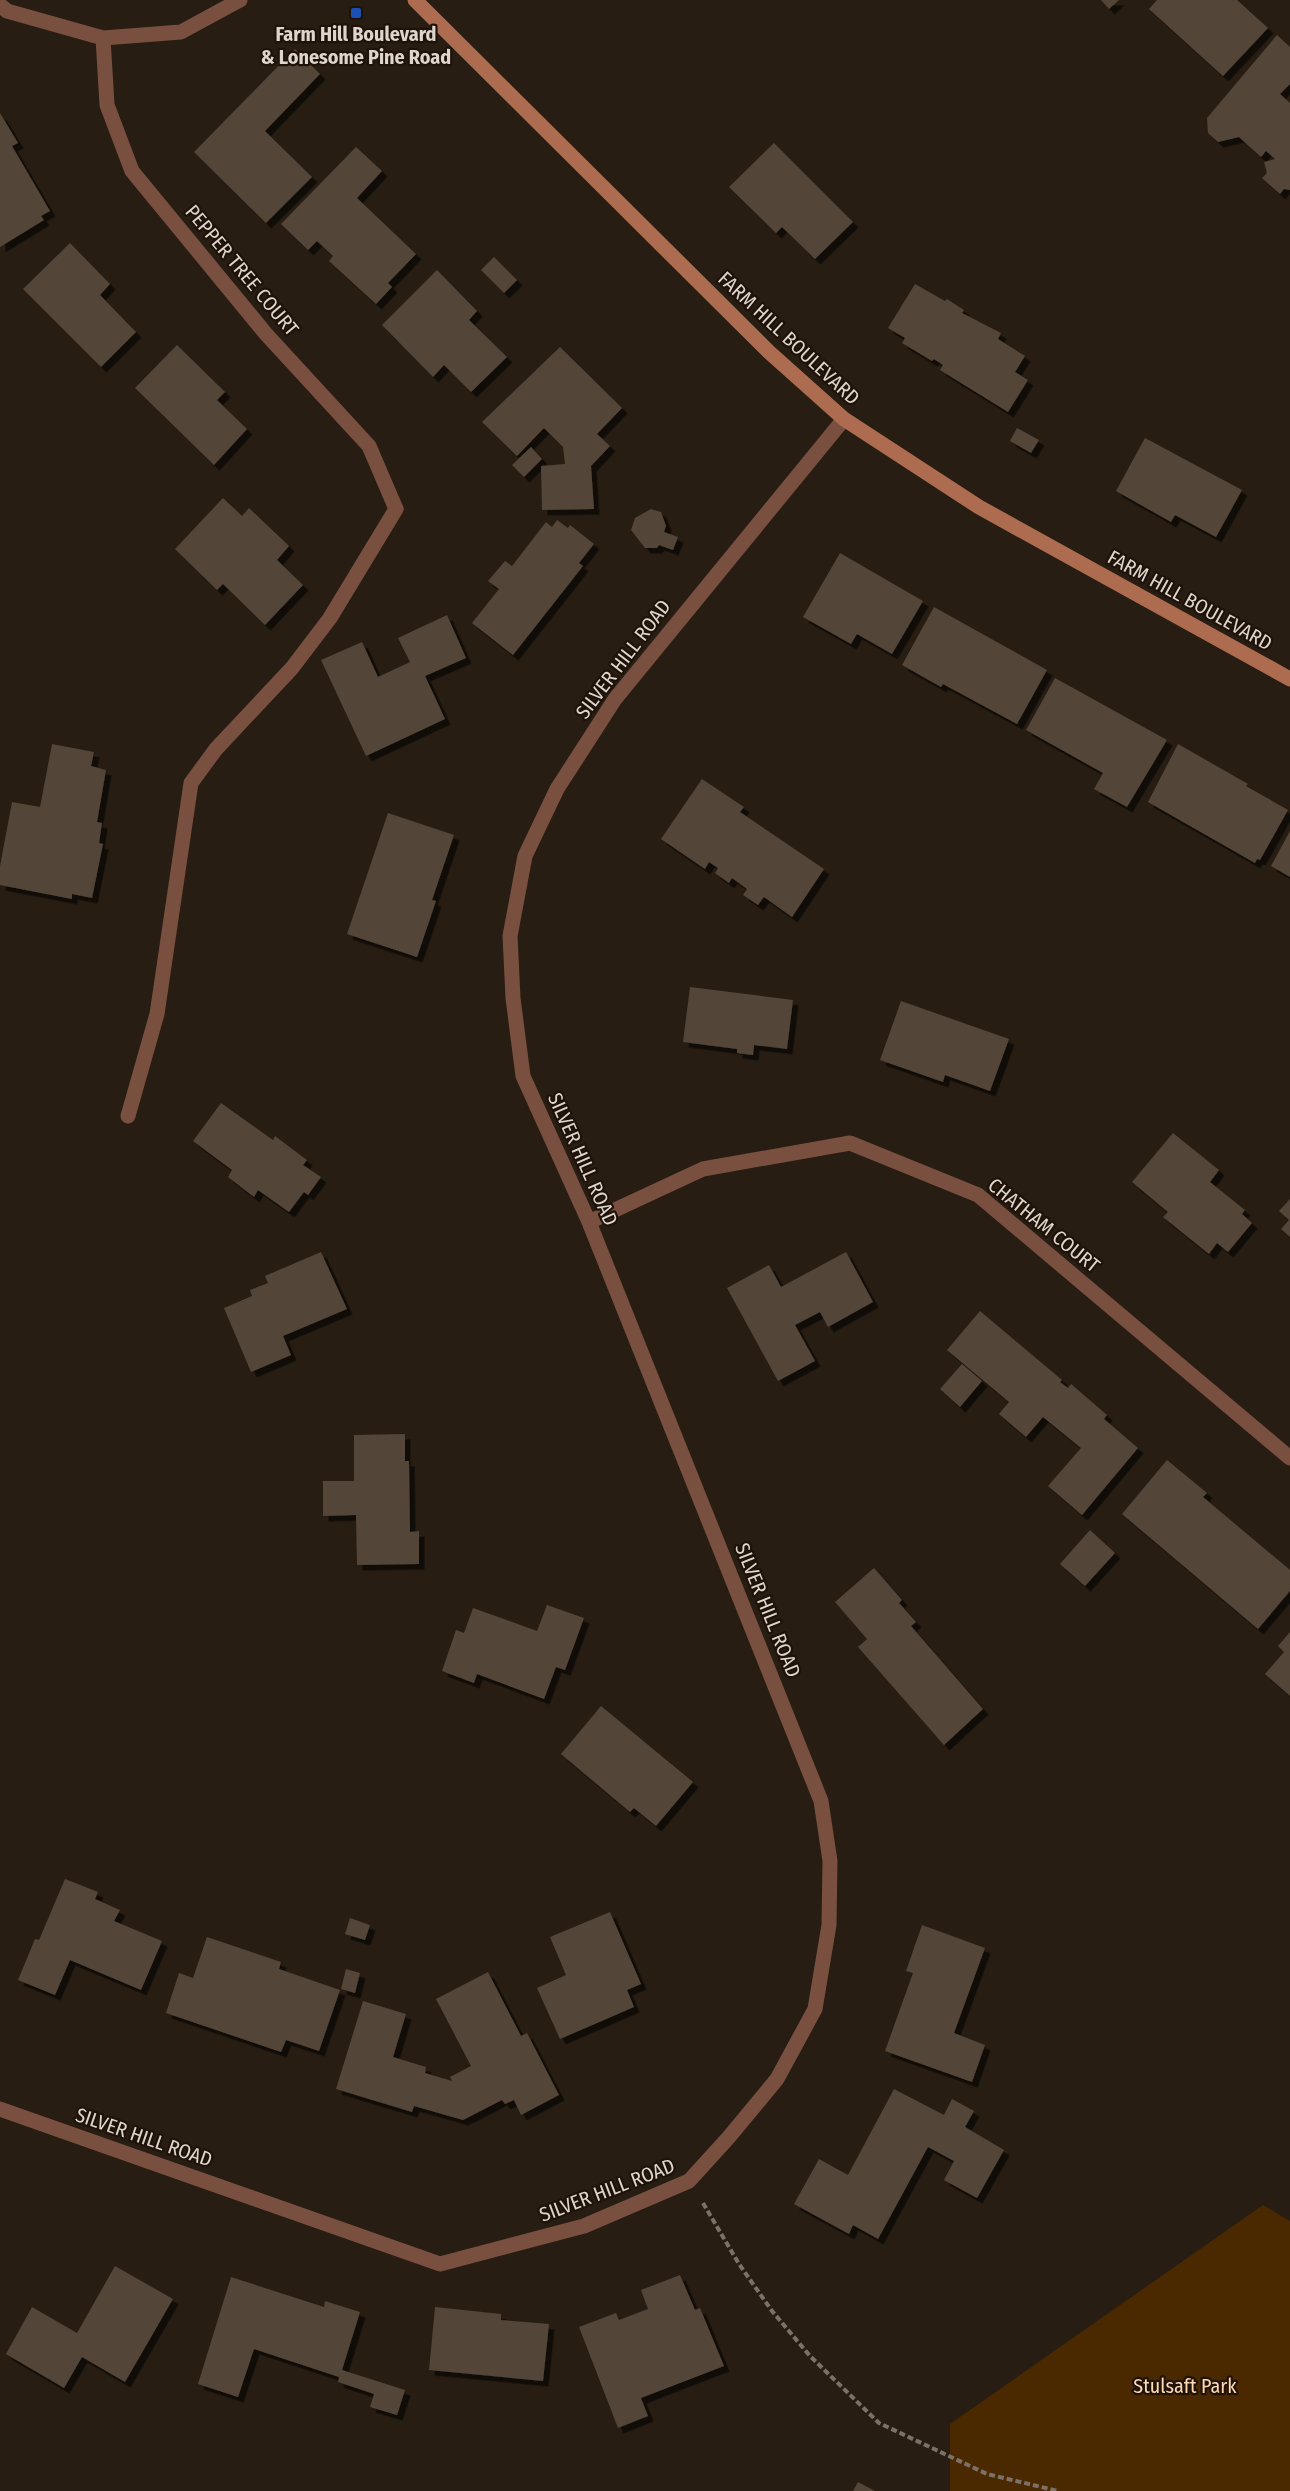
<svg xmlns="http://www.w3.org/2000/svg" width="1290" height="2491" viewBox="0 0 1290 2491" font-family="'Fira Sans Condensed',sans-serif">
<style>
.green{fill:#4b2900}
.building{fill:#524539;filter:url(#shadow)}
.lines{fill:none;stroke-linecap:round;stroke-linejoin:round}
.path{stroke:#7b7168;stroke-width:4;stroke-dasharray:6 3;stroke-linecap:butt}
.service{stroke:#79503f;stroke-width:15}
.minor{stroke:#79503f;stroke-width:15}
.secondary{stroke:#ad6b4f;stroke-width:15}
.transit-dot{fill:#1a4fb4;stroke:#1f1309;stroke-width:2}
.labels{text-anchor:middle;stroke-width:4.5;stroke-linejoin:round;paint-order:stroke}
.poi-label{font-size:20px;font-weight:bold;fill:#ded6ce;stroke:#1f1309}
.street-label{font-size:20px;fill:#ded6ce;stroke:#1f1309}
.park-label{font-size:20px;fill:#ffd8b3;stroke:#1f1309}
</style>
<defs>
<filter id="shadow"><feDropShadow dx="5.5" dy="5.5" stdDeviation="0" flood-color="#0009"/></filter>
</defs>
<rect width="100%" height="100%" fill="#281d12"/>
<path class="green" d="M1263,2205L1290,2221V2491H950V2424Z"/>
<path class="building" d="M1101,0H1119L1109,9Z
M1157,0H1237L1268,28L1223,76L1149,9Z
M1277,35L1290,47V84L1280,94L1290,103V190L1284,189L1280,194L1262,178L1267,173L1264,162L1275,159L1266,151L1261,157L1239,137L1218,142L1208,133L1207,118Z
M295,49L320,74L265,131L312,177L266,223L194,152Z
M0,113L18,143L12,146L50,211L41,216L44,220L0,247Z
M774,143L853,222L815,259L782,227L776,233L729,187Z
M356,147L382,171L357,198L416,254L388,283L392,287L376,304L329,261L333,256L317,241L308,250L281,224Z
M70,243L110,284L100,295L136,332L101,367L23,289Z
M494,257L517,280L504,293L481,270Z
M437,270L477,311L469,320L507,357L471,392L444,365L433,377L382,325Z
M915,284L945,301L947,299L964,310L962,313L1001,333L998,339L1025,356L1015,372L1028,380L1008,412L940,370L943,365L934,359L932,361L902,343L905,338L888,328Z
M177,345L225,392L217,400L247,429L214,465L135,388Z
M560,347L622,408L597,434L610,446L591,466L594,509L542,510L541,466L565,464L563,447L544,428L517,456L482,422Z
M1017,428L1039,440L1031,453L1010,441Z
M1145,438L1242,490L1216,537L1175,515L1171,522L1116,491Z
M531,447L542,459L524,477L512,465Z
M223,498L242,516L249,508L289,546L277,560L303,585L265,625L223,584L217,590L175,549Z
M651,509L661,512L666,526L664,532L678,537L673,550L659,545L657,548H645L631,530L635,518Z
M557,520L568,528L570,525L594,544L579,563L583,566L513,655L472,623L499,589L488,581L505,561L512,566L546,522L552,527Z
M840,553L923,601L892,654L857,634L851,644L803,617Z
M934,607L1047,670L1017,724L943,684L941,687L902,665Z
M447,615L466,658L425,676L445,719L366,756L321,660L362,642L378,677L410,662L398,638Z
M1055,678L1167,740L1127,807L1094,789L1103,773L1026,730Z
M52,744L94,752L91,766L106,770L97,822L102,823L99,843L103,844L92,898L72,894V899L0,885V866L12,802L40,807Z
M1178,744L1248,784L1246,786L1288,810L1260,860L1257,859L1255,863L1148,802Z
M702,779L744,807L740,812L824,869L792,917L764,897L758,905L743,895L747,889L732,878L729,883L715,873L718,868L709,862L705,869L661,839Z
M388,813L454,835L432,900L436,901L417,957L347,934Z
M1290,831V877L1271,866Z
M690,987L793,1000L787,1049L754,1045L753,1055L737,1053V1049L683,1042Z
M901,1001L1009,1039L990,1091L945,1075L943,1082L880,1060Z
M221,1103L273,1140L275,1136L307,1160L303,1165L321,1177L308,1195L304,1192L289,1212L258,1190L254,1197L228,1177L232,1170L193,1141Z
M1173,1133L1219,1170L1210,1182L1245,1210L1242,1214L1252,1223L1228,1252L1217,1243L1209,1254L1163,1217L1168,1212L1132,1182Z
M1290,1199V1237L1281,1229L1289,1220L1279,1211Z
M321,1252L347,1309L283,1336L291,1355L251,1372L224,1308L252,1296L250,1290L268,1283L265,1276Z
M846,1252L873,1302L828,1327L820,1312L795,1325L815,1361L778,1381L727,1288L769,1265L781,1287Z
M980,1311L1062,1380L1060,1382L1068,1388L1071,1384L1107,1415L1104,1419L1138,1448L1082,1515L1048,1486L1081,1448L1043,1417L1026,1437L999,1414L1009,1402L947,1350Z
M962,1364L982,1381L960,1407L940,1389Z
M405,1434V1461H409L410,1532L419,1531V1564L357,1565L356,1515L323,1516V1481H354V1435Z
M1167,1460L1207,1493L1203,1497L1290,1570V1591L1258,1629L1122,1514Z
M1090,1530L1115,1553L1085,1586L1060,1564Z
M874,1568L902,1600L899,1603L916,1622L911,1626L983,1709L944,1745L858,1647L867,1639L835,1602Z
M547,1605L584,1618L565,1670L556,1667L544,1699L477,1674L474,1683L442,1671L456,1630L464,1633L473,1608L537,1631Z
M1290,1632V1696L1265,1674L1284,1652L1278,1646Z
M601,1706L693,1782L656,1826L634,1808L630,1812L561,1754Z
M65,1879L98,1892L95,1899L120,1910L114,1921L162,1941L141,1990L70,1960L55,1995L18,1980L35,1939L39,1940Z
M610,1912L641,1984L627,1990L634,2007L560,2039L537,1988L566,1975L550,1937Z
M350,1918L370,1925L365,1940L345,1934Z
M922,1925L985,1948L954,2033L985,2045L972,2082L885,2051L913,1973L906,1971Z
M207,1937L281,1962L279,1969L340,1990L319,2051L286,2040L281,2052L166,2013L179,1973L193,1978Z
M346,1969L360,1973L355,1993L341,1989Z
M488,1972L521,2036L527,2033L559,2095L521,2115L514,2100L505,2104L502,2100L463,2120L414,2106L412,2112L336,2089L363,2001L406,2014L393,2057L426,2067L425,2073L452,2081L450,2077L471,2066L436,1999Z
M894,2089L944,2115L952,2099L974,2111L965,2127L1004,2150L977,2198L944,2180L954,2161L928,2147L878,2239L853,2225L849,2234L794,2204L819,2159L848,2175Z
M115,2266L173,2299L125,2382L82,2357L64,2388L6,2354L32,2307L77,2333Z
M680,2275L695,2310L700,2308L724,2366L641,2398L648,2416L618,2428L579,2327L616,2313L619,2320L648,2309L641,2290Z
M231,2277L324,2307L325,2301L360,2312L342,2370L405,2390L397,2415L370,2407L374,2394L338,2382L339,2377L254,2349L238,2397L198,2384Z
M435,2307L501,2314V2320L549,2324L543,2381L429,2370Z
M858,2482L875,2491H853Z"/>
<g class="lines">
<path class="path" d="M703,2203L739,2264L772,2311L810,2356L879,2423L987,2474L1058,2491"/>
<path class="service" d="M128,1116L157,1014L191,783L216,749L292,668L330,618L396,509"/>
<path class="minor" d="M0,5L7,11L103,38L181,32L240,0
M103,38L107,105L132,171L266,334L369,446L396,509
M589,1222L703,1169L850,1143L978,1195L1290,1458
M0,2109L440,2264L584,2226L689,2181L729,2137L777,2079L815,2009L829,1925L830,1861L821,1801L589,1222L523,1076L513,998L510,936L525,856L557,789L615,699L844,419"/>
<path class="secondary" d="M415,0L769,352L844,419L979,507L1290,679"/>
</g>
<rect class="transit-dot" x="350" y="7" width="12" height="12" rx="3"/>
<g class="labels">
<g class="poi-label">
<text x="356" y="41">Farm Hill Boulevard<tspan x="356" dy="23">&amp; Lonesome Pine Road</tspan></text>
</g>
<g class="street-label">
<text transform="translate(242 270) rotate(50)" y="7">PEPPER TREE COURT</text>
<text transform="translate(789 338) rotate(43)" y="7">FARM HILL BOULEVARD</text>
<text transform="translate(1190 600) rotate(29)" y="7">FARM HILL BOULEVARD</text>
<text transform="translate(623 659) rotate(-53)" y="7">SILVER HILL ROAD</text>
<text transform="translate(583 1159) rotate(66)" y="7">SILVER HILL ROAD</text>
<text transform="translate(1044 1225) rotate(39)" y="7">CHATHAM COURT</text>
<text transform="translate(768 1610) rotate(68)" y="7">SILVER HILL ROAD</text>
<text transform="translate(144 2137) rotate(19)" y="7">SILVER HILL ROAD</text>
<text transform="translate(607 2190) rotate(-21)" y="7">SILVER HILL ROAD</text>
</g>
<g class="park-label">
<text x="1185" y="2393">Stulsaft Park</text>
</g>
</g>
</svg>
